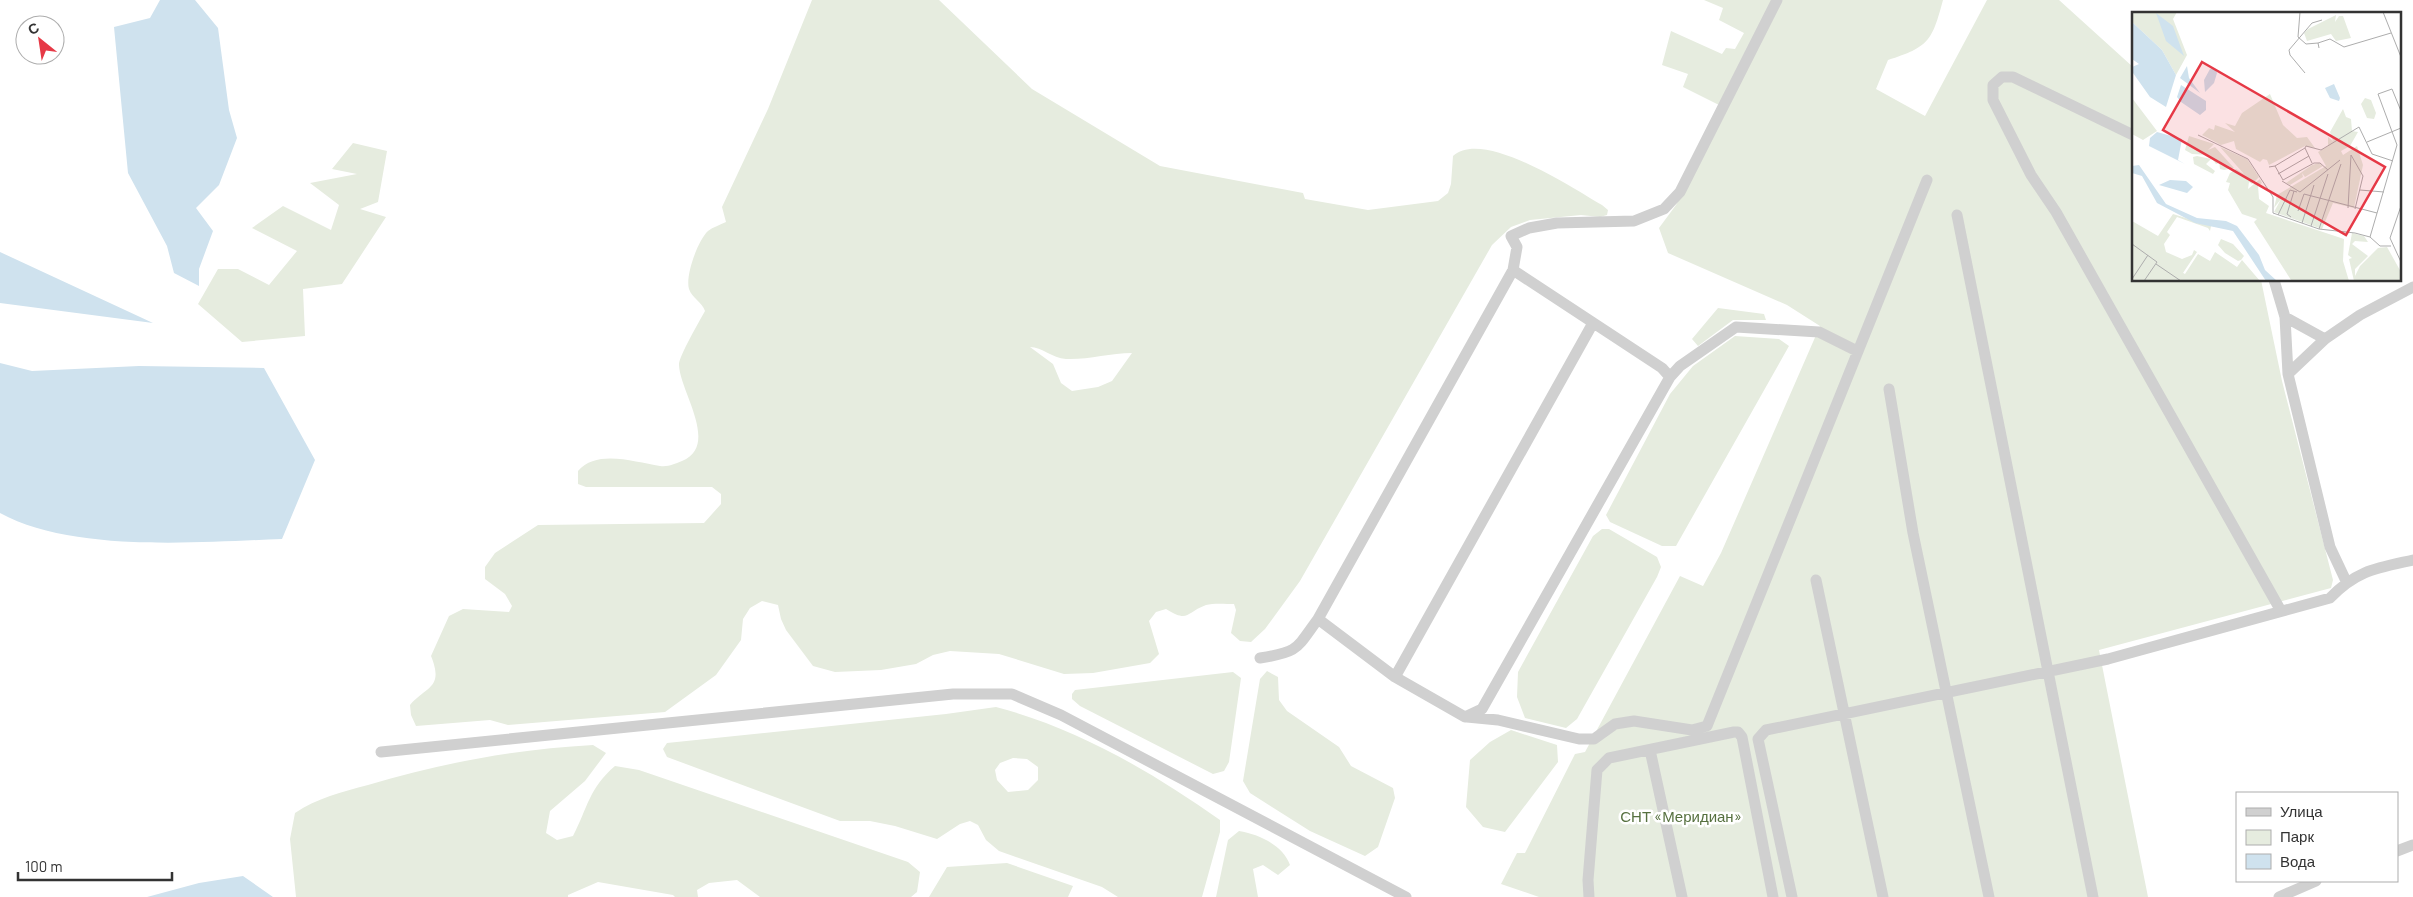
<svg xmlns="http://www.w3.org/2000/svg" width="2413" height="897" viewBox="0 0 2413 897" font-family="Barlow,sans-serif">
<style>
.green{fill:#e6ecdf;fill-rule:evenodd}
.water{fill:#cfe2ee}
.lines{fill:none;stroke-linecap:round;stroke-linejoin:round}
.street{stroke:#d0d0d0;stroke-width:11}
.labels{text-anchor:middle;stroke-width:5;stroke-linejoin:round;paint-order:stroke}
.park-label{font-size:15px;fill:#56703f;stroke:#fff}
.inset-road{fill:none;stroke:#adadad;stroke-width:1}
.view{fill:#e63946;fill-opacity:0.15;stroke:#e63946;stroke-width:2.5}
.inset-edge{fill:none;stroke:#333;stroke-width:2.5}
</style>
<rect width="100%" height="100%" fill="#fff"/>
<path class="green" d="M812,0H939L1032,89L1160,166L1303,193L1305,199L1368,210L1438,201L1448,193L1451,184L1453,156C1483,128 1572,188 1602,205L1608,210L1607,215L1600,217L1581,215L1530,220L1511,227L1492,245L1300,581L1265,629L1251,642L1240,641L1231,633L1236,610L1234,604C1226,604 1213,603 1206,605C1185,613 1189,623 1166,609L1156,612L1149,621L1159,654L1150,663L1093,673L1064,674L999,654L950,651L933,655L916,664L881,670L835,672L813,666L786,630L781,619L778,605L762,601L750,608L743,619L741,640L716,675L665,712L508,725L490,720L416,726L411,715L410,705C427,686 444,688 431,656L449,616L463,609L509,612L512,606L505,594L485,579V567L495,553L538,525L704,523L721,504V494L712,487H586L578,484V471C597,449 634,462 660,466C669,467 674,464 682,461C720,445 680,392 679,365C678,358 700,320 705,311C702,302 692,298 689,289C685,276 698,240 708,231C713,227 720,225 726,222L722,207L768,109ZM1030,347C1042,347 1052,358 1066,359C1087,360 1110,353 1132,353L1112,381L1098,387L1072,391L1061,383L1053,364Z
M1704,0H1943C1932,41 1929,47 1888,60L1876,89L1925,116L1987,0H2059L2133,67V280H2261L2282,381L2333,580L2331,588L2099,650L2148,897H1539L1501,884L1517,853H1525L1575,754L1585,752L1680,576L1703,586L1721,553L1820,326L1787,305L1668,253L1659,228L1676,205L1727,109L1683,87L1688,74L1662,65L1671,31L1722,54L1726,48L1735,49L1744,33L1719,20L1723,8Z
M353,143L387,151L378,202L360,209L386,217L342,284L303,289L305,336L242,342L198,304L218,269H238L269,285L297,251L252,228L283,206L331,230L339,205L310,183L357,174L332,169Z
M1718,308L1764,314L1766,320H1733L1698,346L1692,339Z
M1735,336L1779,339L1789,346L1676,546H1662L1610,522L1606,515L1670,394L1693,366Z
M1602,529H1609L1657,557L1661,567L1657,577L1577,719L1566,728L1525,718L1517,697L1518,672L1593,536Z
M1267,671L1278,677L1279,700L1287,711L1339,747L1351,766L1393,788L1395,798L1378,847L1365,856L1310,831L1250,793L1243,781L1260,679Z
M1233,672L1241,678L1229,762L1224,771L1213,774L1080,706L1072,699V694L1075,690Z
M996,707C1077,728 1152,772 1220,820V832L1202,897H1118L1102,887L999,851L986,840L978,825L970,821L960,824L937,839L895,826L870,821H840L667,757L663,749L667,743L946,714ZM1013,758L1027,759L1038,767V780L1028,790L1008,792L997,780L995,770L1000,763Z
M1511,730L1557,745L1558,762L1505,832L1483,827L1466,807L1470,760L1490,742Z
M593,745L606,753L585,781L550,811L546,833L557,840L573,836C588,807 589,788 615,766L639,770L908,862L920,872L917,892L911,897H760L737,880L709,883L697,890L698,897H675L673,895L598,882L568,895V897H296L290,839L295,813C317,798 342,792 368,785C441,763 517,749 593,745Z
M1239,831C1258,834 1283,845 1290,865L1278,875L1263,865L1253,869L1258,897H1216L1228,840Z
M1007,863L1073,886L1068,897H929L947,867Z"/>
<path class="water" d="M160,0H195L218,28L229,110L237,138L219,185L196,208L213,231L199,269V286L174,273L167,246L128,173L114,27L150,18Z
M0,252L153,323L0,303Z
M0,363L32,371L139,366L264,368L315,460L282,539C199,542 73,553 0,513Z
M243,876L273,897H147L199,883Z"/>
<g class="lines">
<path class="street" d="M2133,135L2013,77H2002L1993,85V100L2031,175L2056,212L2281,611
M1957,215L2093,897
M1513,270L1517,247L1511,236L1529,228L1557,223L1634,221L1664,209L1680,192L1777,0
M2274,280L2285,317L2288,374L2330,547L2346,581
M2285,317L2325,339
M2288,374L2325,339L2360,315L2413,287
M1889,389L1913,533L1989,897
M1816,580L1883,897
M1318,619L1513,270L1662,368L1670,377
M1260,658C1299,652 1296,649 1318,619L1395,677L1465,717L1482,709L1670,377L1680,366L1736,327L1819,332L1857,351
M1395,677L1593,323
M1467,717L1498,720L1579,739H1594L1615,724L1634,721L1692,730L1707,726L1927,180
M1650,750L1682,897
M381,752L953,694H1012L1061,715L1406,897
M2397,851L2413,845
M1589,897L1588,880L1597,770L1609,758L1734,732H1738L1742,737L1773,897
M1792,897L1758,739L1766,730L2108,659L2330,598C2357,570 2377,568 2413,560
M2279,897L2316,881"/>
</g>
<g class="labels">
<g class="park-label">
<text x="1681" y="822">СНТ «Меридиан»</text>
</g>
</g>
<g transform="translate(2132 12)">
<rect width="269" height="269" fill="#fff"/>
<path d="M45,0L41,7L55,43L44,63L30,38L0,10V1ZM204,3L203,10L207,4H211L219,26L204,29L199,22L175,29L172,21L176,17ZM138,82L151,113L165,126L175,125L183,136L173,134L137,153L135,148L131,147L128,150L104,137L102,129L89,133L70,123L77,116L82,118L83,113L103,120L93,111L103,114L110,101ZM0,86L25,119L11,128L0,122ZM233,86L239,88L244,101L242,107L235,106L229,92ZM211,97L214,105L219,107L220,119L226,120L218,134L209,139L211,143L225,134L231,153L222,196L201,191L190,217L142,200L149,187L142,196L145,183L194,154L186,140L196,134V125L201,129L198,120ZM57,124L82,132L76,138L83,135L102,156L92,158L88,157L87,149L84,148L87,151L84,152L77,143L60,142L53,138ZM88,135L115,147L127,165L120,172L117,170L116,177L128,167L130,171L126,174L127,187L137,194L134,201L212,227L211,249L217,269L159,268L122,210L125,207L110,202L96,178L98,171L94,170L98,161L104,157L112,162ZM65,144L79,147L74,152L83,159L81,162L62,152L61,145ZM187,151L191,154L173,165L170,161L171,165L158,173L154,171L180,153ZM41,202L79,214L78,219L76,216L45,205L35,220L38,223L32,232L34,240L50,247L60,243L62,238L65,240L51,261L41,255L53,262L66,242L78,249L83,240L105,255L110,248L128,269H0V209L26,224ZM220,221L232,224L236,230L223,229L220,232L236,244L223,257V264L228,254L246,236L255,235L269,260V269H222L217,247L220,246L216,243ZM89,227L101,232L112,244L109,248L106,249L93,241L86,233Z" fill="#e6ecdf"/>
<path d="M24,1L41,14L52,44L34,29ZM0,10L30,38L44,63L34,95L18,85L1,61L0,55L7,52L0,47ZM55,54L57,66L68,81L48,66ZM83,56L85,61L82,71L73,80L72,68L78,57ZM202,72L208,86L207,89L198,86L193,76ZM49,73L74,89V98L68,103L49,90L45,85ZM25,120L50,127L46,148L53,152L17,134L18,126ZM7,153L34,192L65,206L94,209L105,214L127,243L133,258L145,269H134L101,219L63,211L25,191L10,164L0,161V154ZM38,168L54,169L61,175L55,181L27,173Z" fill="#cfe2ee"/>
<path class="inset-road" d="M168,0L166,25L174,32L186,31M251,0L269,45M187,36L186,31L198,27L212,35L259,21M173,61L158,43L157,38L180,11L190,8M66,123L116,147L141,185V201L187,217L223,221L238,225L248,234H259M235,130L269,116M173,136L174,134L189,138L227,115L240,142L261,149M143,154L173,136L180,151M137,155L143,154L151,168L182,151H188L196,158M146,162L177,144M150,169L168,180L208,148M228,178L252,180M269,194L258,226L269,250M216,196L219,143L231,164L223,197M166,199L172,182L245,201M146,203L158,178L165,180M159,205L155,202L162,179M170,211L182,173M179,214L196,162M187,217L209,152M238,225L265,133L246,82L260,77L269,99M0,232L25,250L12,269M24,252L49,269M0,267L16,243"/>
<path class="view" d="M70,50L253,155L214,223L31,118Z"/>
<rect width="269" height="269" class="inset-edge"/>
</g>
<rect x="2236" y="792" width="162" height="90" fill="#ffffff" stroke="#adadad"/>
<rect x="2246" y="808" width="25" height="8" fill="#d0d0d0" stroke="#adadad"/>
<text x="2280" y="817" font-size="15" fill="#333333">Улица</text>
<rect x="2246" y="830" width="25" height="15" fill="#e6ecdf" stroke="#adadad"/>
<text x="2280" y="842" font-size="15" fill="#333333">Парк</text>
<rect x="2246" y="854" width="25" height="15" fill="#cfe2ee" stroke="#adadad"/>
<text x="2280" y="867" font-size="15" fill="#333333">Вода</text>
<g transform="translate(40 40) rotate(330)"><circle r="24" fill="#ffffff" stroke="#adadad"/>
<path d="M0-4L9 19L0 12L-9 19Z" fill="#e63946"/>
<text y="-8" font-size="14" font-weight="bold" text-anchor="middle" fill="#333333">С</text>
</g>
<path d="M18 872v8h154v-8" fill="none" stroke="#333333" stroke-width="2.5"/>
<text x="25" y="872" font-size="15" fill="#333333" stroke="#ffffff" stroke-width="4" paint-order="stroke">100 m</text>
</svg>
